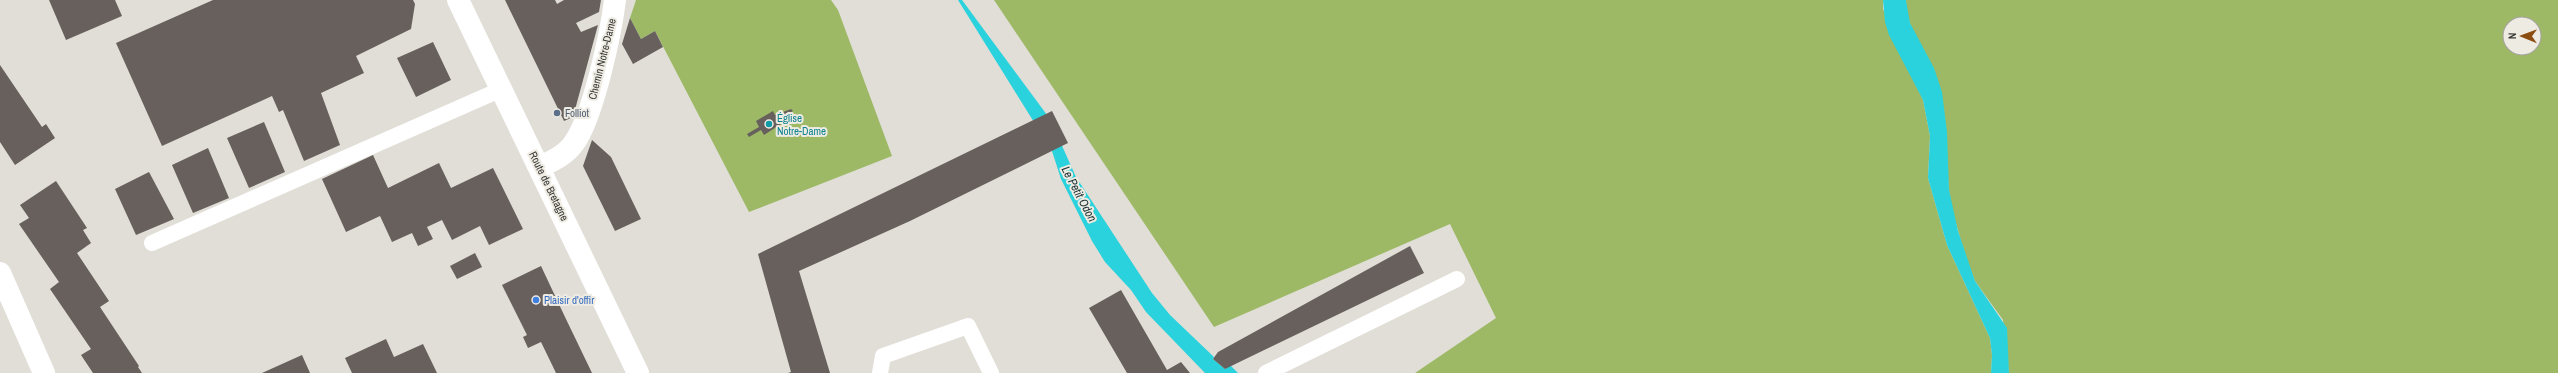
<svg xmlns="http://www.w3.org/2000/svg" width="2558" height="373" viewBox="0 0 2558 373" font-family="'Archivo Narrow',sans-serif">
<style>
.green{fill:#9db966;fill-rule:evenodd}
.water{fill:#29d2dc}
.building{fill:#67605c}
.lines{fill:none;stroke-linecap:round;stroke-linejoin:round}
.service{stroke:#fff;stroke-width:16}
.minor{stroke:#fff;stroke-width:22}
.secondary{stroke:#fff;stroke-width:22}
.service-dot{fill:#5c6f8a;stroke:#eeebe3;stroke-width:1.5}
.culture-dot{fill:#0f9aa8;stroke:#eeebe3;stroke-width:1.5}
.shop-dot{fill:#3f7fe0;stroke:#eeebe3;stroke-width:1.5}
.labels{text-anchor:middle;stroke-width:4;stroke-linejoin:round;paint-order:stroke}
.street-label{font-size:11px;fill:#393835;stroke:#eeebe3}
.service-label{font-size:11px;fill:#4e5e75;stroke:#eeebe3;text-anchor:start}
.culture-label{font-size:11px;fill:#0d838f;stroke:#eeebe3;text-anchor:start}
.shop-label{font-size:11px;fill:#366cbe;stroke:#eeebe3;text-anchor:start}
.water-label{font-size:12px;font-style:italic;fill:#173032;stroke:#eeebe3}
</style>
<rect width="100%" height="100%" fill="#e0ded6"/>
<path class="green" d="M636,0H831L838,10L892,156L749,212L655,31L641,39L630,18Z
M994,0H1883V9L1923,100L1930,136L1928,178L1947,245L1990,338L1992,355L1991,373H1415L1496,318L1450,224L1214,327Z
M1906,0H2558V373H2009L2003,320L1975,281L1965,255L1950,202L1947,165L1914,33L1907,16ZM2510,24H2534V48H2510Z"/>
<path class="water" d="M958,0H962L1050,119L1076,177L1152,293L1170,315L1214,357L1213,359L1225,369L1230,365L1238,373H1205L1146,312L1131,290L1105,262L1092,241L1061,179L1052,151Z
M1883,0H1906L1910,23L1934,68L1942,92L1947,132L1949,190L1958,231L1975,281L2007,328L2009,373H1991L1992,355L1990,338L1947,245L1928,178L1930,136L1923,100L1889,35L1885,22Z"/>
<path class="building" d="M49,0H115L122,16L66,40Z
M213,0H413L415,4L411,29L356,56L364,73L321,93L340,145L304,161L283,110L279,112L272,96L162,146L116,43Z
M505,0H555L557,4L564,0H601L599,12L576,23L581,32L598,25L573,117L564,121Z
M630,18L641,39L655,31L663,47L633,64L622,44Z
M433,42L451,80L416,97L397,58Z
M0,65L42,127L46,124L55,138L15,165L0,142Z
M791,109L793,111L786,115L781,124L764,135L761,130L749,137L747,134L759,127L756,121L773,111L775,115Z
M1052,111L1068,143L910,221L799,271L830,373H788L791,372L758,254Z
M264,122L285,172L249,188L227,138Z
M592,140L611,157L641,219L615,231L583,166Z
M208,148L229,198L193,213L172,165Z
M373,155L388,188L439,163L451,188L493,168L523,229L489,245L480,226L452,240L442,220L427,227L433,239L418,246L412,233L392,242L380,216L346,232L322,179Z
M149,172L174,219L136,235L115,189Z
M56,181L87,228L83,230L91,243L77,253L109,301L100,307L139,366L138,367L142,373H93L81,355L91,349L50,289L59,282L19,224L29,218L20,205Z
M1410,246L1424,273L1225,369L1213,359L1218,352Z
M475,253L482,267L457,279L450,266Z
M541,266L565,317L592,373H556L541,342L528,348L523,337L527,335L502,285Z
M1121,290L1167,370L1181,362L1190,373H1127L1089,308Z
M386,339L394,357L423,344L437,373H352L345,358Z
M302,355L310,373H262Z"/>
<g class="lines">
<path class="service" d="M152,243L502,89
M880,373L883,356L968,326L991,373
M1266,373L1457,279"/>
<path class="minor" d="M540,167C552,161 566,155 574,143C593,117 611,33 615,0
M0,273L44,373"/>
<path class="secondary" d="M458,0L638,373"/>
</g>
<circle class="service-dot" cx="557" cy="113" r="4"/>
<circle class="culture-dot" cx="769" cy="124" r="4"/>
<circle class="shop-dot" cx="536" cy="300" r="4"/>
<g class="labels">
<g class="street-label">
<text transform="translate(602 59) rotate(-76)" y="4">Chemin Notre-Dame</text>
<text transform="translate(549 186) rotate(64)" y="4">Route de Bretagne</text>
</g>
<g class="service-label">
<text x="565" y="117">Folliot</text>
</g>
<g class="culture-label">
<text x="777" y="122">Église<tspan x="777" dy="13">Notre-Dame</tspan></text>
</g>
<g class="shop-label">
<text x="544" y="304">Plaisir d'offir</text>
</g>
<g class="water-label">
<text transform="translate(1079 194) rotate(62)" y="4">Le Petit Odon</text>
</g>
</g>
<g transform="translate(2522 36) rotate(271)"><circle r="19" fill="#eeebe3" stroke="#a6a39d"/>
<path d="M0-3L7 15L0 10L-7 15Z" fill="#8b4d10"/>
<text y="-6" font-size="11" font-weight="bold" text-anchor="middle" fill="#393835">N</text>
</g>
</svg>
